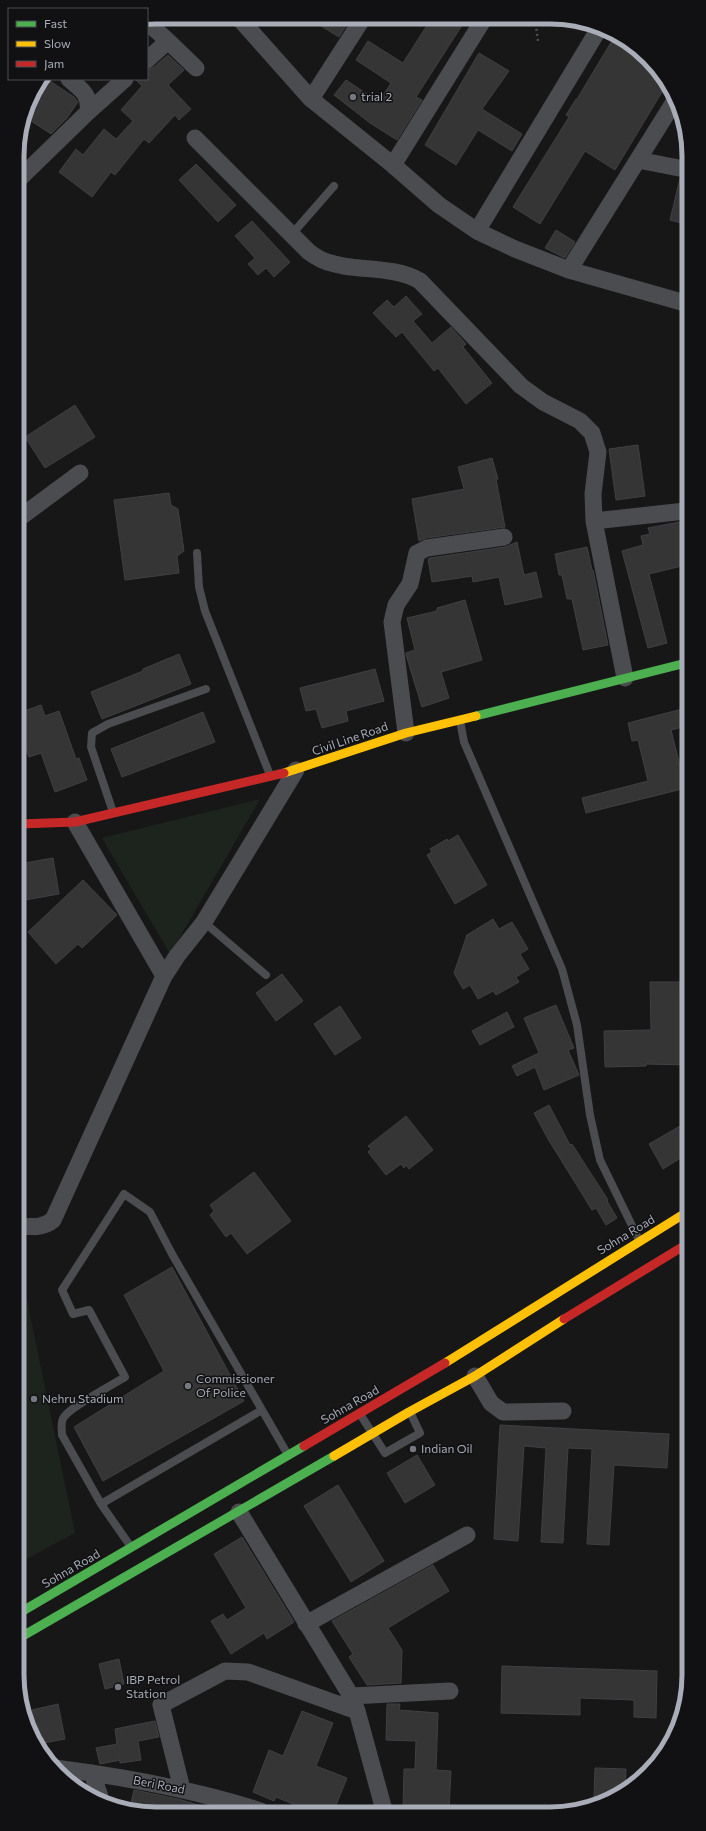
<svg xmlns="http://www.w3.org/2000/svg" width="706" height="1831" viewBox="0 0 706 1831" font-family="Commissioner,sans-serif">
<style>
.green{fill:#1d241e}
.building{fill:#353536;stroke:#3f4043}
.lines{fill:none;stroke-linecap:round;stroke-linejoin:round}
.path{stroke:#4d4e52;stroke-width:2.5;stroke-dasharray:2 3;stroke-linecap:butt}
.lane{stroke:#4b4c50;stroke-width:8}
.street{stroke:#4b4c50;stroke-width:17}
.fast{stroke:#4caf50;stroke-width:9}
.slow{stroke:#ffc107;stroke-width:9}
.jam{stroke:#c62828;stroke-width:9}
.poi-dot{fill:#757880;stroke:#111113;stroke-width:1.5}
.labels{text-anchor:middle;stroke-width:3;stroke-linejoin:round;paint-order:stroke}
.poi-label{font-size:12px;fill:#a8adb8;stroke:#111113;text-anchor:start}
.street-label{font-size:12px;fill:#a8adb8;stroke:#111113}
.rim{fill:none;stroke:#a8adb8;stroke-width:5}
</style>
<rect width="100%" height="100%" fill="#171717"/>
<path class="green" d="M260,799L170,954L102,838Z
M20,1266L75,1533L21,1562Z"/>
<path class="building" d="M308,18H351L339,37Z
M431,19H466L416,97L422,100L397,140L370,123L334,95L346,80L379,102L391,83L356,60L368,41L403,63Z
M616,34L648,57L665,87L615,170L585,151L540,224L513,207L569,117L566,115L576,99H577Z
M479,53L509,71L482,109L522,134L512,151L478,130L456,165L425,145Z
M168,55L184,70L168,85L191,109L179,120L175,115L149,143L144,139L115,175L111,172L92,197L59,172L76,149L83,155L104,129L116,139L133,121L121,110L142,86L135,79H147V70L154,67Z
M43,79H47L74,97L78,102L67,118L51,134L25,117L31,94Z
M196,164L236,205L218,222L179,180Z
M680,178L684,179L685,224L670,220Z
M252,221L290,262L274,277L266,268L258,275L248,264L255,258L235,236Z
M556,230L575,242L565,258L545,248Z
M406,296L422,314L413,321L432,343L451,327L466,344L463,347L492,383L466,404L438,368L434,371L402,332L396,337L373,313L387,300L394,307Z
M75,405L95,437L45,468L25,437Z
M638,445L645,496L616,500L609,449Z
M492,458L498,479H496L505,527L426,538L419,541L412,499L464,489L458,467Z
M169,493L171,505L178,509L184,551L177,556L179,573L125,580L114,500Z
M685,521L686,565L649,574L667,643L648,648L622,551L643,545L641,536L650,534L648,528Z
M517,542L524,575L536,572L542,597L505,605L499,577L473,582L472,576L432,582L428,559L430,558L505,547Z
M587,547L592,570H593L608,645L583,650L572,599H567L562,575H559L555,554Z
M465,600L482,660L441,672L449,698L422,707L406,655V653L415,650L407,618L437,611V608Z
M179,654L191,684L102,719L91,692L143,671V669Z
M375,669L384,701L346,711L348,721L322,728L316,709L306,711L300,688Z
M41,705L45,716L59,711L76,759L79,758L87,780L55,792L41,753L29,757L19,730V713Z
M686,708V726L671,730L682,774L686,773V788L586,813L582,798L648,781L638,740L632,741L628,723Z
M203,712L215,742L122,777L111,749Z
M458,835L487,885L455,904L427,855L432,852L430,849L447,839L448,841Z
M53,858L59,894L19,901V864Z
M83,880L117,915L82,948L78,944L56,964L28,932Z
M493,919L499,929L512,922L528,949L520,954L529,969L516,977L519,982L496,995L493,991L478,999L470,985L463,989L454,973L467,935Z
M282,974L303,1001L276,1021L256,993Z
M650,982H680L681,1041L687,1042V1065L646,1064V1066L605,1067L604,1031L651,1030Z
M556,1005L574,1048L568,1050L579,1075L544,1090L535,1067L517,1076L512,1066L539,1053L524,1018Z
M340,1006L361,1038L335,1055L314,1024Z
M507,1012L514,1027L480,1045L472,1031Z
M549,1105L570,1145L572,1144L608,1200L607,1201L617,1218L606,1225L596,1208L592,1210L548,1139L534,1113Z
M406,1116L433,1150L409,1169L406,1165L404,1168L401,1164L386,1175L368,1152L371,1149L368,1146Z
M687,1122V1154L663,1169L649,1144Z
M254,1172L291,1221L247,1254L231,1233L226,1237L210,1215L214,1211L210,1205Z
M172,1267L244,1401L103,1481L74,1427L164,1371L124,1295Z
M500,1425L669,1434L667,1468L614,1465L609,1545L587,1544L592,1449L568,1448L563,1543L541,1542L546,1448L524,1446L518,1541L494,1539Z
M417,1455L435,1485L405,1503L387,1473Z
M338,1485L384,1561L351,1582L304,1506Z
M242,1537L294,1622L267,1639L264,1633L231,1654L211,1621L223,1614L227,1620L246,1608L214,1554Z
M433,1565L449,1591L388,1628L402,1650L401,1683L367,1685L349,1657L353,1654L332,1621Z
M119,1659L124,1684L105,1689L99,1664Z
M502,1666L657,1671L656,1718L634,1717V1700L580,1698V1715L501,1713Z
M58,1704L65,1739L39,1744L32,1710Z
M387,1704H400L399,1710L438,1713L436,1770L451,1771L449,1810H403L404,1769H415L416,1741L386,1740Z
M302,1711L333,1723L316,1766L347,1778L334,1810L310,1811L276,1797L274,1801L253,1792L269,1750L283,1756Z
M155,1721L159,1737L138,1741L141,1760L120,1763V1760L100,1764L96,1748L117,1744L115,1729Z
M595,1768L626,1769L625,1791L615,1797H594Z
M134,1790L178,1799L209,1808L208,1811H129Z"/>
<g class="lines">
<path class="path" d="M535,19L538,41"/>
<path class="lane" d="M292,234L334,186
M197,553L199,587L205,611L270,775
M460,721L464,742L562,969L577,1025L590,1115L600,1160L639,1240
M113,812L91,747L92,733L108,724L206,689
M204,922L266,975
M360,1414L385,1453L420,1433L410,1412
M101,1504L262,1410
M131,1547L101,1504L62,1435C62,1429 60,1422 64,1417C70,1407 112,1385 125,1377L89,1310L73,1314L62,1290L124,1194L150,1212L172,1254L288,1455"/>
<path class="street" d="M239,18L311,99L393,165L439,205L477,231L515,249L569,270L685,303
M147,22L168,41
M147,60L168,41L196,68
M69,79C82,90 90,94 88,112
M311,99L363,18
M195,138L309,252C313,255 318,258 322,260C353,273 390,264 420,281L521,386L543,402L580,421L592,433L598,452L593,494L594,521L625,678
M638,160L684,169
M393,165L482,22V19
M17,181L88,112L125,79
M477,231L600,27
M569,270L674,102
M18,519L80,473
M594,521L685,511
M406,733L392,622L396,605L410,584L417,553L427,548L504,537
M75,822L164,976
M20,1226C33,1227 43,1228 53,1220L164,976L177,956L204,922L296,770
M475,1376L491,1403L503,1412L563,1411
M239,1512L351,1696L357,1711L384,1810
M306,1624L467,1535
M351,1696L450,1691
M55,1768C125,1777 193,1789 261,1811
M92,1773L100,1797
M182,1789L161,1705L225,1671L248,1672L357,1711"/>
<path class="fast" d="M476,716L686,663
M21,1612L304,1446
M21,1637L334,1456"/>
<path class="slow" d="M284,773L406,733L476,716
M445,1363L687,1212
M334,1456L409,1412L475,1376L564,1319"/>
<path class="jam" d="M19,824L75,822L284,773
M564,1319L687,1244
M304,1446L445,1363"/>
</g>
<g class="poi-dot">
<circle cx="353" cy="97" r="4"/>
<circle cx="188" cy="1386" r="4"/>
<circle cx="34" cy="1399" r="4"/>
<circle cx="413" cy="1449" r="4"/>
<circle cx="118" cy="1687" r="4"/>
</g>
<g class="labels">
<g class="poi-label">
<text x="361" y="101">trial 2</text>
<text x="196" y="1383">Commissioner<tspan x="196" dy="14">Of Police</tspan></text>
<text x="42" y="1403">Nehru Stadium</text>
<text x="421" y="1453">Indian Oil</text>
<text x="126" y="1684">IBP Petrol<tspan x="126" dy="14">Station</tspan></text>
</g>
<g class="street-label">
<text transform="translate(350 739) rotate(-19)" y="4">Civil Line Road</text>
<text transform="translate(626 1235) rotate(-31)" y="4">Sohna Road</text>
<text transform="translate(350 1405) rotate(-30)" y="4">Sohna Road</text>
<text transform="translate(71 1569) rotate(-30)" y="4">Sohna Road</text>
<text transform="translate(159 1785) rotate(11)" y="4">Beri Road</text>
</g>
</g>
<path d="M0 0H706V1831H0ZM156 24H550A132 132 0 0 1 682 156V1675A132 132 0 0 1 550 1807H156A132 132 0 0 1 24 1675V156A132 132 0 0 1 156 24Z" fill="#111113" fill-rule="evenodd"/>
<path class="rim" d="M156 24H550A132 132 0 0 1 682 156V1675A132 132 0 0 1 550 1807H156A132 132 0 0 1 24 1675V156A132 132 0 0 1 156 24Z"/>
<rect x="8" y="8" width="140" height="72" fill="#111113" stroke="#4d4f55"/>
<rect x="16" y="21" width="20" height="6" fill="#4caf50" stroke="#4d4f55"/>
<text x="44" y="28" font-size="12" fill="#a8adb8">Fast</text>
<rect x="16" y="41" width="20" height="6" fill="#ffc107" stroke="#4d4f55"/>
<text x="44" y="48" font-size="12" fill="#a8adb8">Slow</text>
<rect x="16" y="61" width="20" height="6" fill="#c62828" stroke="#4d4f55"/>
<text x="44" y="68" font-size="12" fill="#a8adb8">Jam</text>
</svg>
